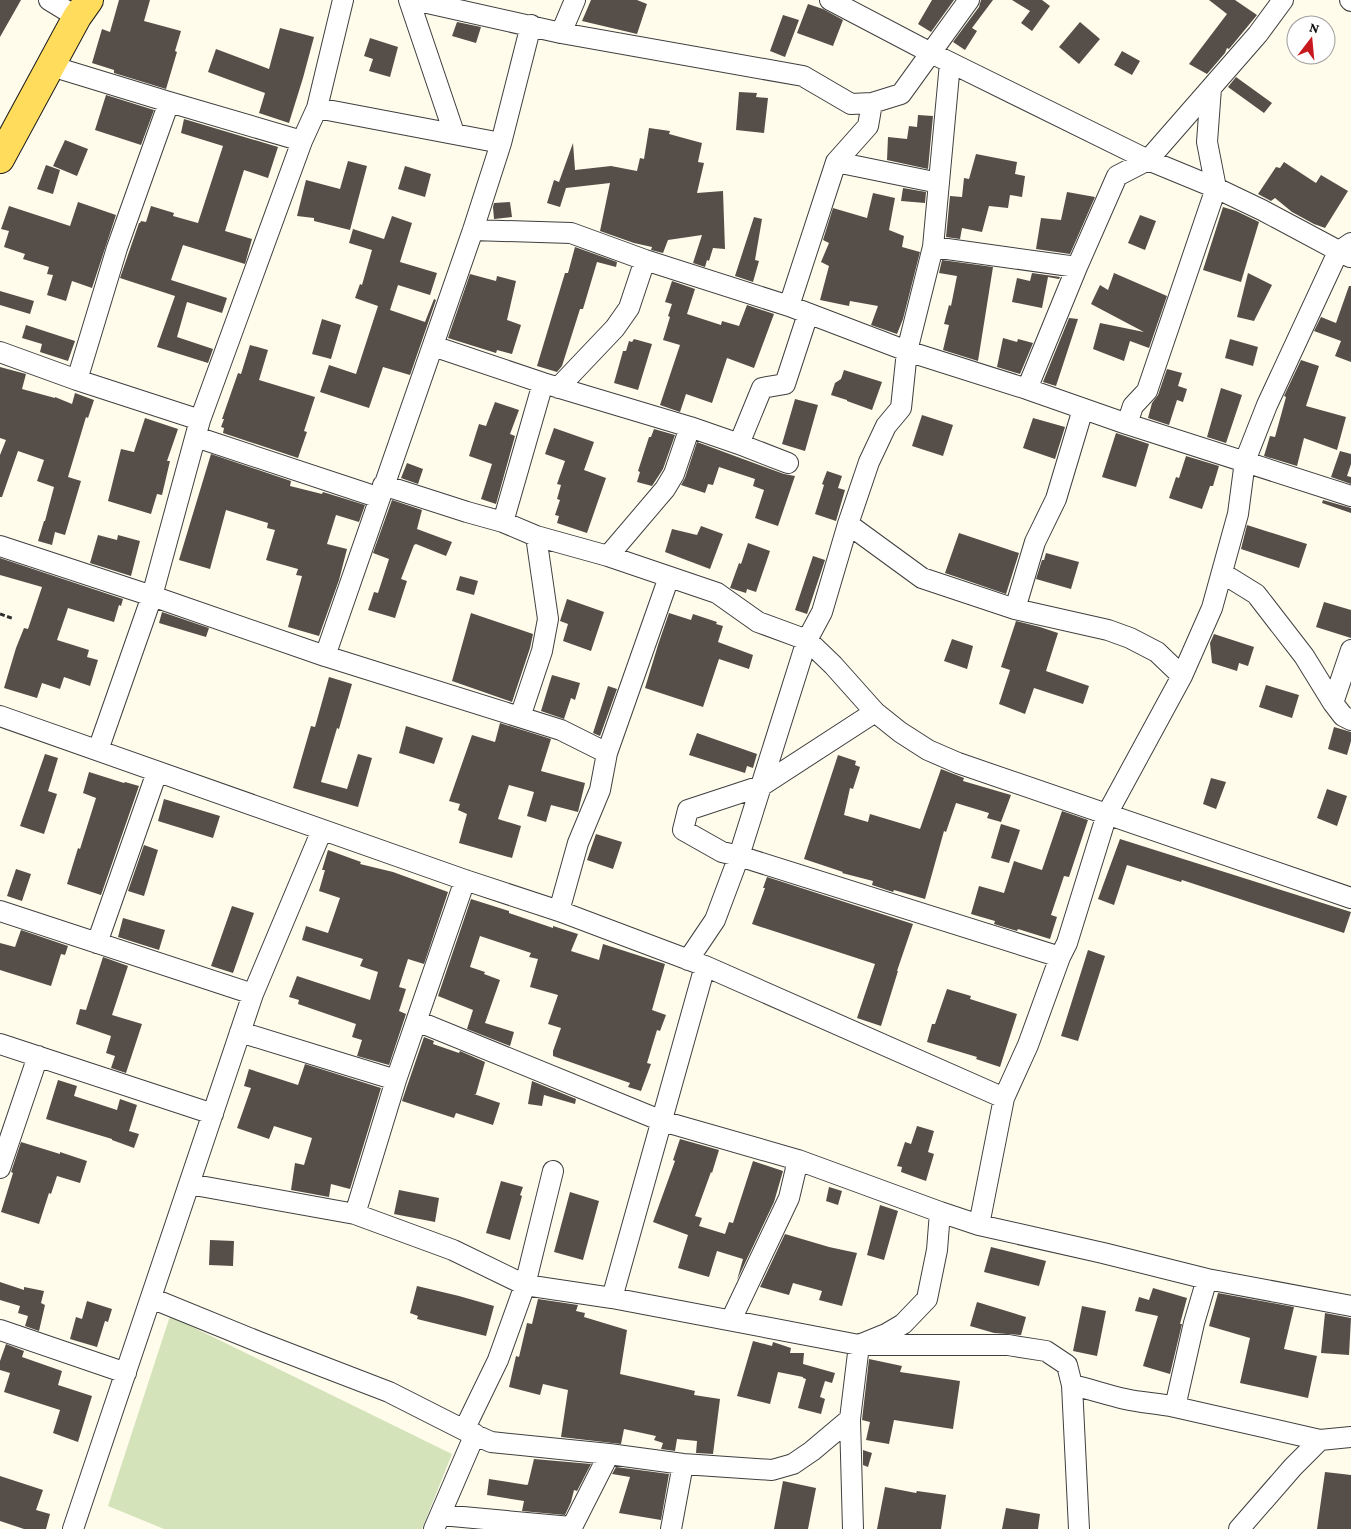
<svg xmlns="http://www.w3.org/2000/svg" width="1351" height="1529" viewBox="0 0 1351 1529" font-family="'Crimson Pro',serif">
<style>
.cemetery{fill:#d5e3bb}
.building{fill:#564e48}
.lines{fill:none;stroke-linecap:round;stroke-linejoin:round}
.street-casing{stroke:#3f3f3f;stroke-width:22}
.primary-casing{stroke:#1d1d1d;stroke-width:30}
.path{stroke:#2e2e2e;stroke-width:3;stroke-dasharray:5 2.5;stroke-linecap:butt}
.street{stroke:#fff;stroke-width:20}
.primary{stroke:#ffdc5c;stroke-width:28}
</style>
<rect width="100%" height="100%" fill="#fffcec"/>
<path class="cemetery" d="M170,1316L452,1454L422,1529H164L108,1506Z"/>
<path class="building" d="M0,0H21L0,37Z
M119,0H150L144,21L181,31L175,51L177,52L166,89L114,73V70L92,63L102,29L110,32Z
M591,0H637L647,4L637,34L582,21Z
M932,0H954L931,32L918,24Z
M981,0H993L972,28L977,31L965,50L953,42L979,7Z
M1012,0H1042L1050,6L1032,31L1021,23L1030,11Z
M1209,0H1235L1257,15L1229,49L1227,48L1225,53L1207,74L1189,64L1227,14Z
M808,4L823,9L843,20L833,46L797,33Z
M783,15L799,20L785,57L770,51Z
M457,22L481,27L476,43L452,36Z
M1080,22L1100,39L1079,64L1059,47Z
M280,28L314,37L303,78L289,123L259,113L265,93L208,72L216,49L269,69Z
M370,38L398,47L390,77L369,71L373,59L364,56Z
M1122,51L1140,61L1132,75L1114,65Z
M1236,77L1272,103L1264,113L1228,87Z
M739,92L757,93L756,97L768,98L764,133L736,130Z
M106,95L154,110L141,145L95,130Z
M918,115L933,116L928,169L887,160L888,137L907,139L909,126L917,127Z
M184,119L278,147L268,178L244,170L225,231L252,239L245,264L183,245L171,280L227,298L222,313L187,302L177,337L213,349L208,363L157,347L175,296L120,278L139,223H140L141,221L146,222L151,206L174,213L173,216L198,223L223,146L181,133Z
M649,128L670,131L669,134L702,143L698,162L704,163L697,193L723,191L725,249L713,248L709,261L707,260L705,267L693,263L702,235L668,240L663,253L651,250L652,247L634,243L600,231L610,183L566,188L560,207L547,203L554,180L559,182L573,143L575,170L611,166L637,171L640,158L644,159Z
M65,140L88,149L77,176L53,166Z
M976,154L1017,162L1015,174L1025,176L1022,197L1010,195L1008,208L989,206L982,232L962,228L960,239L946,237L950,196L962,197L964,178L969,179Z
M348,161L367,166L350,230L314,221V218L297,216L306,180L340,189Z
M1284,162L1316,183L1321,175L1348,191L1325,228L1314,224L1292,212L1275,198L1271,201L1258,194L1276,167L1280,168Z
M46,165L60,170L53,194L37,189Z
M405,166L431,174L425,197L398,189Z
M903,188L926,192L925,203L901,201Z
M1067,192L1095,197L1070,254L1036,249L1041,218L1061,220Z
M873,193L895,198L889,230L904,236L902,247L920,252L903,319L897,334L871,325L878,306L850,301L849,306L820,300L829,266L821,262L829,243L823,240L833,208L867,218Z
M78,202L116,215L92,288L72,281L66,301L47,295L53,275L47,274L49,267L23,259L25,254L4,247L9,231L1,229L9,206L70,226Z
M510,202L512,217L494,219L493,207L494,203Z
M1223,207L1236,211L1259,222L1241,282L1203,270Z
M1140,215L1156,221L1145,250L1128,243Z
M392,216L412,223L400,262L437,273L430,295L398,285L390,310L425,322L434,299L436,300L410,375L383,367L369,408L320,392L329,365L356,374L378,306L355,298L360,284L362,285L372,250L349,243L353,229L384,239Z
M754,217L762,219L755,260L759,261L753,282L735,276Z
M575,247L617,262L616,267L597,262L583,309H580L562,366L557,372L537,366L565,273H568Z
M942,260L993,267L978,361L943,350L949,325L944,324L949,305L951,306L957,276L939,273Z
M1032,273L1060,277L1059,279L1048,277L1042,308L1012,302L1017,278L1030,281Z
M1114,273L1167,296L1149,348L1130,341L1124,361L1093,349L1100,323L1144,332L1091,304L1100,285L1108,290Z
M1248,273L1272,285L1254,321L1237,317Z
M470,274L496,281L497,276L516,281L507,320L521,325L512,354L497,350L496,353L448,338Z
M672,281L695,289L687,314L721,325L722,321L739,326L747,305L774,314L754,368L727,358L712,403L686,394L680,412L660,405L680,345L663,340L670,317L668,316L672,304L665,302Z
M1349,286H1351V362L1335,356L1341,341L1314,331L1321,317L1336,323Z
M0,291L34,301L30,314L0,305Z
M1069,318L1078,319L1056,386L1043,382Z
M322,319L341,325L331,359L312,354Z
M26,325L75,341L68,361L40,352L42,344L22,338Z
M1003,338L1017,342L1018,339L1033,343L1020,374L997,367Z
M634,339L652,344L638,390L614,383L623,351H626L629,341L632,342Z
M1230,339L1258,347L1253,366L1225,358Z
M250,345L268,350L259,380L315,397L304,431L307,432L298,458L223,433L224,428L221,427L224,419H222L238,373L241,374Z
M1301,360L1319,366L1306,406L1346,417L1337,450L1304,438L1297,466L1264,456L1270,436L1275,437L1286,397L1284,396Z
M0,367L26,374L22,389L55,398V397L72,404L75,393L94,400L88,418L86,417L68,477L81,481L65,535L55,532L52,545L38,541L44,521H45L54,487L37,481L44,460L18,451L2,497H0V455L6,440L0,438Z
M1167,369L1182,373L1178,386L1187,389L1183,402L1177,400L1169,425L1148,418L1152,403L1158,395Z
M844,370L882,382L872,410L847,401V400L831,395L835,383L841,379Z
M1221,388L1242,395L1226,443L1207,437Z
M795,399L818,405L805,451L782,444Z
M495,402L519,410L510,434L515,436L496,504L481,499L492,464L469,456L479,424L486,426Z
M922,415L953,425L943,456L912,446Z
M145,418L178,429L167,461H170L162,495L157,494L151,514L108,501L121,449L134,452Z
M1033,418L1065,427L1055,459L1023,448Z
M554,428L594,442L584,470L606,478L587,533L557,523L559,516L555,515L560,500L557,499L561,485L557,484L565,461L545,454Z
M654,429L675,435L663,469L652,486L637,482L640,472L638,471L649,437H651Z
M1116,433L1149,444L1136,487L1102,477Z
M697,442L784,474L795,476L778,526L755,518L764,490L753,486L755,479L719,467L713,485L708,484L705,493L681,485L685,478Z
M1340,451L1351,454V464L1347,476L1351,477V484L1331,477Z
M211,454L291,481L290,486L322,494L323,492L365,505L359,522L336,515L327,544L347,549L339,580L319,636L288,627L302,576L296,575L298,569L266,560L275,530L267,528L268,523L226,510L210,569L179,560Z
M1186,456L1219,466L1213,486H1210L1202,509L1169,498L1176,477L1179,478Z
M407,463L423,469L418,484L401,478Z
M827,471L842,476L838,488L845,490L836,521L815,514L824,485L822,484Z
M392,500L422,510L417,529L452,542L446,556L416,544L414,545L401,579L407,581L395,618L368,610L374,592L378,593L389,559L373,553Z
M1323,500L1351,508V513L1322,503Z
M1247,525L1307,544L1299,568L1241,549Z
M701,526L723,534L710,569L665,552L672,529L697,535Z
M959,533L1019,553L1006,594L945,573Z
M98,535L117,540L118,535L140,541L131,576L90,563Z
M748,543L770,551L756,592L747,589L746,593L730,588L739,563L741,564Z
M1046,553L1079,562L1071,589L1036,579L1042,560H1044Z
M813,556L825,560L807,614L795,610Z
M0,558L123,599L121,606L119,605L114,622L68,608L57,640L89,650L87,657L98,660L90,686L64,677L60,689L42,683L37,698L4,688L16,648L24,628L28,629L42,587L0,575Z
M460,576L478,581L474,595L456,590Z
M567,599L604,612L591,651L563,641L568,624L560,621Z
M1324,602L1351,610V638L1316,627Z
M162,612L209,628L206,637L159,623Z
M471,613L533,634L530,648L512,702L452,681Z
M669,613L691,620L693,614L717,622L716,624L723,626L718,642L753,655L749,669L719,659L703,707L645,688L658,645Z
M1016,621L1040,627L1058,633L1046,671L1089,686L1083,704L1034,688L1025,714L999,704L1010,670L1001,667Z
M1214,634L1254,647L1248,666L1239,663L1237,671L1212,663L1210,643Z
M952,639L973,646L967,669L944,661Z
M552,675L580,683L575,700L571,698L564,719L541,711Z
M329,677L352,684L339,729L337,728L321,782L347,789L358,754L372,758L358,807L293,788L311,726L315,727Z
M1266,685L1299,695L1292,718L1259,707Z
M608,686L617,689L600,736L593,733Z
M500,723L551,739L541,771L585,783L578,812L551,805L546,822L527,816L534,792L509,785L498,819L521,826L512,858L459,843L467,814L458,810L460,804L449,801L472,735L495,742Z
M406,726L443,738L434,764L399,753Z
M1334,727L1351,732V741L1347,755L1328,749Z
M697,733L757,754L753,768L747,766L745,773L689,755Z
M45,754L58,758L48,791L57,794L44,834L20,826Z
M838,755L856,761L855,765L860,767L853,789L850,788L844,815L868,822L870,814L920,829L941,769L964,778L963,781L1011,795L1001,822L987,818L989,813L956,803L946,832L944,831L925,899L894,890L893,892L872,885L873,881L842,873L843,872L804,859Z
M89,772L124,783L125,782L139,786L101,895L67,884L78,848L80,849L96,798L83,793Z
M1211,778L1226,782L1216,809L1203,804Z
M1327,789L1347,796L1337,826L1317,818Z
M164,799L220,816L213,838L158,821Z
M1062,811L1088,820L1069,877L1064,876L1051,915L1057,917L1050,939L1018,929L1017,931L994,924L995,921L971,914L979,886L1004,893L1014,861L1042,870Z
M1001,824L1020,830L1009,863L991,858Z
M596,834L622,842L613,869L587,860Z
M1120,839L1351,912L1344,933L1182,880L1181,882L1127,865L1114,905L1098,899Z
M144,845L158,850L144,896L128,891Z
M328,850L361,862L360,864L393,872L448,892L424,964L408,959L399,987L406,989L399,1011L406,1014L389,1065L357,1056L362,1040L352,1037L356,1024L298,1004L299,1000L289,997L297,976L370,1000L378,972L360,966L363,959L302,940L306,926L328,933L340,898L319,891L325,870H322Z
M16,869L31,874L22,901L7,896Z
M767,877L913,924L897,971H898L881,1026L857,1018L875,964L752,924L765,888H763Z
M471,899L509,911V913L553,928V926L578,934L571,951L599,960L603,944L665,964L652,1010L666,1015L660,1031L657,1030L647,1063L651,1064L641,1091L628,1087L630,1083L553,1056V1051L561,1028L548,1024L558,995L530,987L538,959L529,957L531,953L480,936L470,967L485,972L484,974L500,980L485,1023L514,1032L510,1046L467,1029L473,1010L438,996Z
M232,906L254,913L233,973L211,966Z
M123,918L165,930L159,950L118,937Z
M21,930L68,946L65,955L61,954L51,986L0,970V943L15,947Z
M1088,950L1105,956L1078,1041L1061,1036Z
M103,957L128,966L112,1015L142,1024L126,1073L111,1068L115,1056L106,1053L111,1036L76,1024L80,1009L86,1010Z
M947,989L971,996L970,999L1017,1014L1000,1067L976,1059L977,1057L927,1042L932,1024H935Z
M424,1037L434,1041L433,1044L459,1053L460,1051L485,1062L476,1094H474L500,1103L493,1125L456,1113L454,1118L402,1101Z
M305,1064L381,1088L350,1189L331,1184L329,1197L291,1190L295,1163L304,1165L312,1138L274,1126L269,1139L237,1128L251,1088L244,1086L249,1069L298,1085Z
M58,1080L77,1086L74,1096L117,1110L120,1099L137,1105L129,1131L139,1134L134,1148L112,1140V1139L46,1119Z
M532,1081L576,1099L575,1104L544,1095L542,1106L528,1104Z
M917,1126L934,1131L928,1152L934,1154L926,1181L901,1172L902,1167L897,1166L905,1142L911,1144Z
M680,1139L719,1150L712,1173L711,1172L695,1216L702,1218L699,1226L725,1234L729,1222L733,1223L753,1161L783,1171L774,1202L737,1280L743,1259L717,1251L709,1277L678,1268L688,1235L653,1222L675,1161L673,1160Z
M21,1142L60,1154V1152L87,1161L80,1183L57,1176L51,1194L49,1193L39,1224L1,1212L13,1173L11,1172Z
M501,1181L523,1187L520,1195L522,1196L510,1240L486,1233Z
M829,1187L842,1191L838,1205L826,1201Z
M399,1190L439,1198L435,1222L394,1214Z
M570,1192L599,1201L583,1260L554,1252Z
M880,1205L898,1211L884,1260L867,1255Z
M785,1234L829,1247L857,1253L842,1306L819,1300L822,1291L793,1283L789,1295L760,1287Z
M210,1240L234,1241L233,1266L209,1265Z
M991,1247L1046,1261L1039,1286L984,1272Z
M0,1282L24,1290V1287L44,1291L41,1303L45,1305L39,1331L25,1326L28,1316L18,1313L20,1306L0,1300Z
M417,1286L459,1296L494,1306L486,1336L417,1319L418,1316L410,1313Z
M1153,1288L1187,1298L1180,1324H1182L1170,1374L1143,1366L1158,1316L1135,1311L1139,1297L1149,1300Z
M1218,1293L1294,1307L1284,1349L1317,1356L1308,1398L1240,1383L1250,1338L1209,1326Z
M538,1299L578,1305L576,1311L585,1313L584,1317L627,1330L620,1374L695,1391L694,1395L720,1399L713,1454L696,1453L697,1441L677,1439L675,1451L661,1449L663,1443L654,1440L656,1436L624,1429L621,1444L561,1437L568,1390L543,1384L540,1395L509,1387L516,1356L519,1357L527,1323L532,1324Z
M87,1301L112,1309L108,1322L105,1321L97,1347L70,1339L76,1317L82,1319Z
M977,1302L1026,1317L1021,1335L994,1333L970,1326Z
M1082,1306L1106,1311L1097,1356L1073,1351Z
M1325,1313L1351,1318L1349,1355L1321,1353Z
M753,1341L772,1346L773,1342L791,1348L790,1353H804L803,1364L835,1373L832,1383L825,1381L820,1397L825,1399L821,1414L798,1408L806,1379L803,1378V1377L778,1372L770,1404L737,1396Z
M6,1344L24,1351L22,1357L62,1371L58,1385L92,1396L78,1442L53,1433L60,1410L4,1392L10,1373L0,1370V1361Z
M869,1359L902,1366L900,1372L960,1381L953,1429L894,1420L889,1444L866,1440L870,1422L862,1420Z
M863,1450L872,1453L868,1467L863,1465Z
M534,1459L591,1464L577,1491L574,1490L571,1502L565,1515L522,1511L524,1501L487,1495L489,1479L527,1485L528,1484Z
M616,1467L669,1474L661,1520L619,1513L630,1477L612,1474Z
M1325,1472L1351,1475V1529H1317Z
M0,1476L43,1490L36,1510L50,1514L46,1529H24L0,1521Z
M783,1481L816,1488L808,1529H774Z
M885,1487L916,1493L917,1491L946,1495L941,1529H877Z
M1006,1508L1040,1514L1038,1529H1002Z"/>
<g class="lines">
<defs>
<path id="street" d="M49,0L77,17
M409,0L454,133
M414,0L561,33L803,76L851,104L872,103
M830,0L931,53L1148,160L1216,188L1262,210L1350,257
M1350,0L1351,1
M561,33L575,0
M51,66L169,102L302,141
M317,108L501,143
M836,162L939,183
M473,230L571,233L645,260L789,306L907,351L1027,389L1127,424L1351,496
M933,247L1077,267
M789,306L836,162L868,126L872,103L901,94L969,0
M433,346L543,383L690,427L739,444
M0,352L77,380L200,420
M77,380L117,248L169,102
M558,388L615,328L629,308L645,260
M1027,389L1077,267L1117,176L1148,160L1258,34L1283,0
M1127,424L1133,406L1147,391L1216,188L1207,142L1211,88
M196,437L380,498
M788,463L739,444L762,388L785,384L808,314
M383,485L467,512L503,522L536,536L608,556L717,593L758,622L807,640L833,665L875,712L900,732L928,750L958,763L1351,898
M503,522L543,383
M848,524L922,578L1015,609L1035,542L1056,499L1083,409
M0,546L152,596L325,656L561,730L607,753
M608,556L665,489L674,474L690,427
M1222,573L1256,594L1304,656L1333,703L1343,716L1351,720
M1015,609L1108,630L1130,638L1157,652L1182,676
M325,656L473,230L501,143L531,25
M1333,703L1351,650
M875,712L761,786L688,810L683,830L722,852L739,856L807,640L822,612L848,524L869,462L886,426L901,408L907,351L933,247L950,63
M0,716L465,880L559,911L705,966L1004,1098L979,1225
M520,717L542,651L548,619L536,536
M98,750L152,596L200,420L302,141L317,108L343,0
M0,911L253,994
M559,911L578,843L600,790L607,753L669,577
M97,943L157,772
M688,960L715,920L739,856L1060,957
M417,1021L662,1121L798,1160L940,1212
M240,1032L396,1080
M0,1044L213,1114
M1004,1098L1028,1045L1060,957L1067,943L1107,814L1182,676L1212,608L1238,514L1245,461L1267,405L1338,252L1351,243
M0,1168L38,1056
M189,1184L355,1214L453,1250L525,1285L612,1298L859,1345H1008L1046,1351L1067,1365L1072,1385L1079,1529
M355,1214L396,1080L465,880
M151,1298L259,1342L389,1392L464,1430L498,1360L525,1285L553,1171
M612,1298L705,966
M731,1320L789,1198L798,1160
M0,1330L126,1373
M1072,1385C1090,1389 1107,1395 1125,1399C1142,1403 1158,1403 1175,1407L1194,1323L1207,1279
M1175,1407L1320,1440
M464,1430L491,1442L609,1454L683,1464L772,1470L793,1464L812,1451L850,1419
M441,1515L571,1527
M73,1529L253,994L322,830
M434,1529L475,1434
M571,1529L609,1454
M671,1529L683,1464
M853,1529L850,1419L859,1345L886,1334L903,1324L927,1299L937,1250L940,1212L979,1225L1103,1253L1207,1279L1351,1306
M1239,1529L1293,1467L1320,1440L1351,1437"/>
<path id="primary" d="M0,159L77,17L89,0"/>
</defs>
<use href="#street" class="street-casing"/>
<use href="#primary" class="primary-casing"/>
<path class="path" d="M0,614L14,619"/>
<use href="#street" class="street"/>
<use href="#primary" class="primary"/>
</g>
<g transform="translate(1311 40) rotate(16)"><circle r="24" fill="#ffffff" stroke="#9e9e9e"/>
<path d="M0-4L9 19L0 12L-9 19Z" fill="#c7191d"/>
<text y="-8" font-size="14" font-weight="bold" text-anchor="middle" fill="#0c0c0c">N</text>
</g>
</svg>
